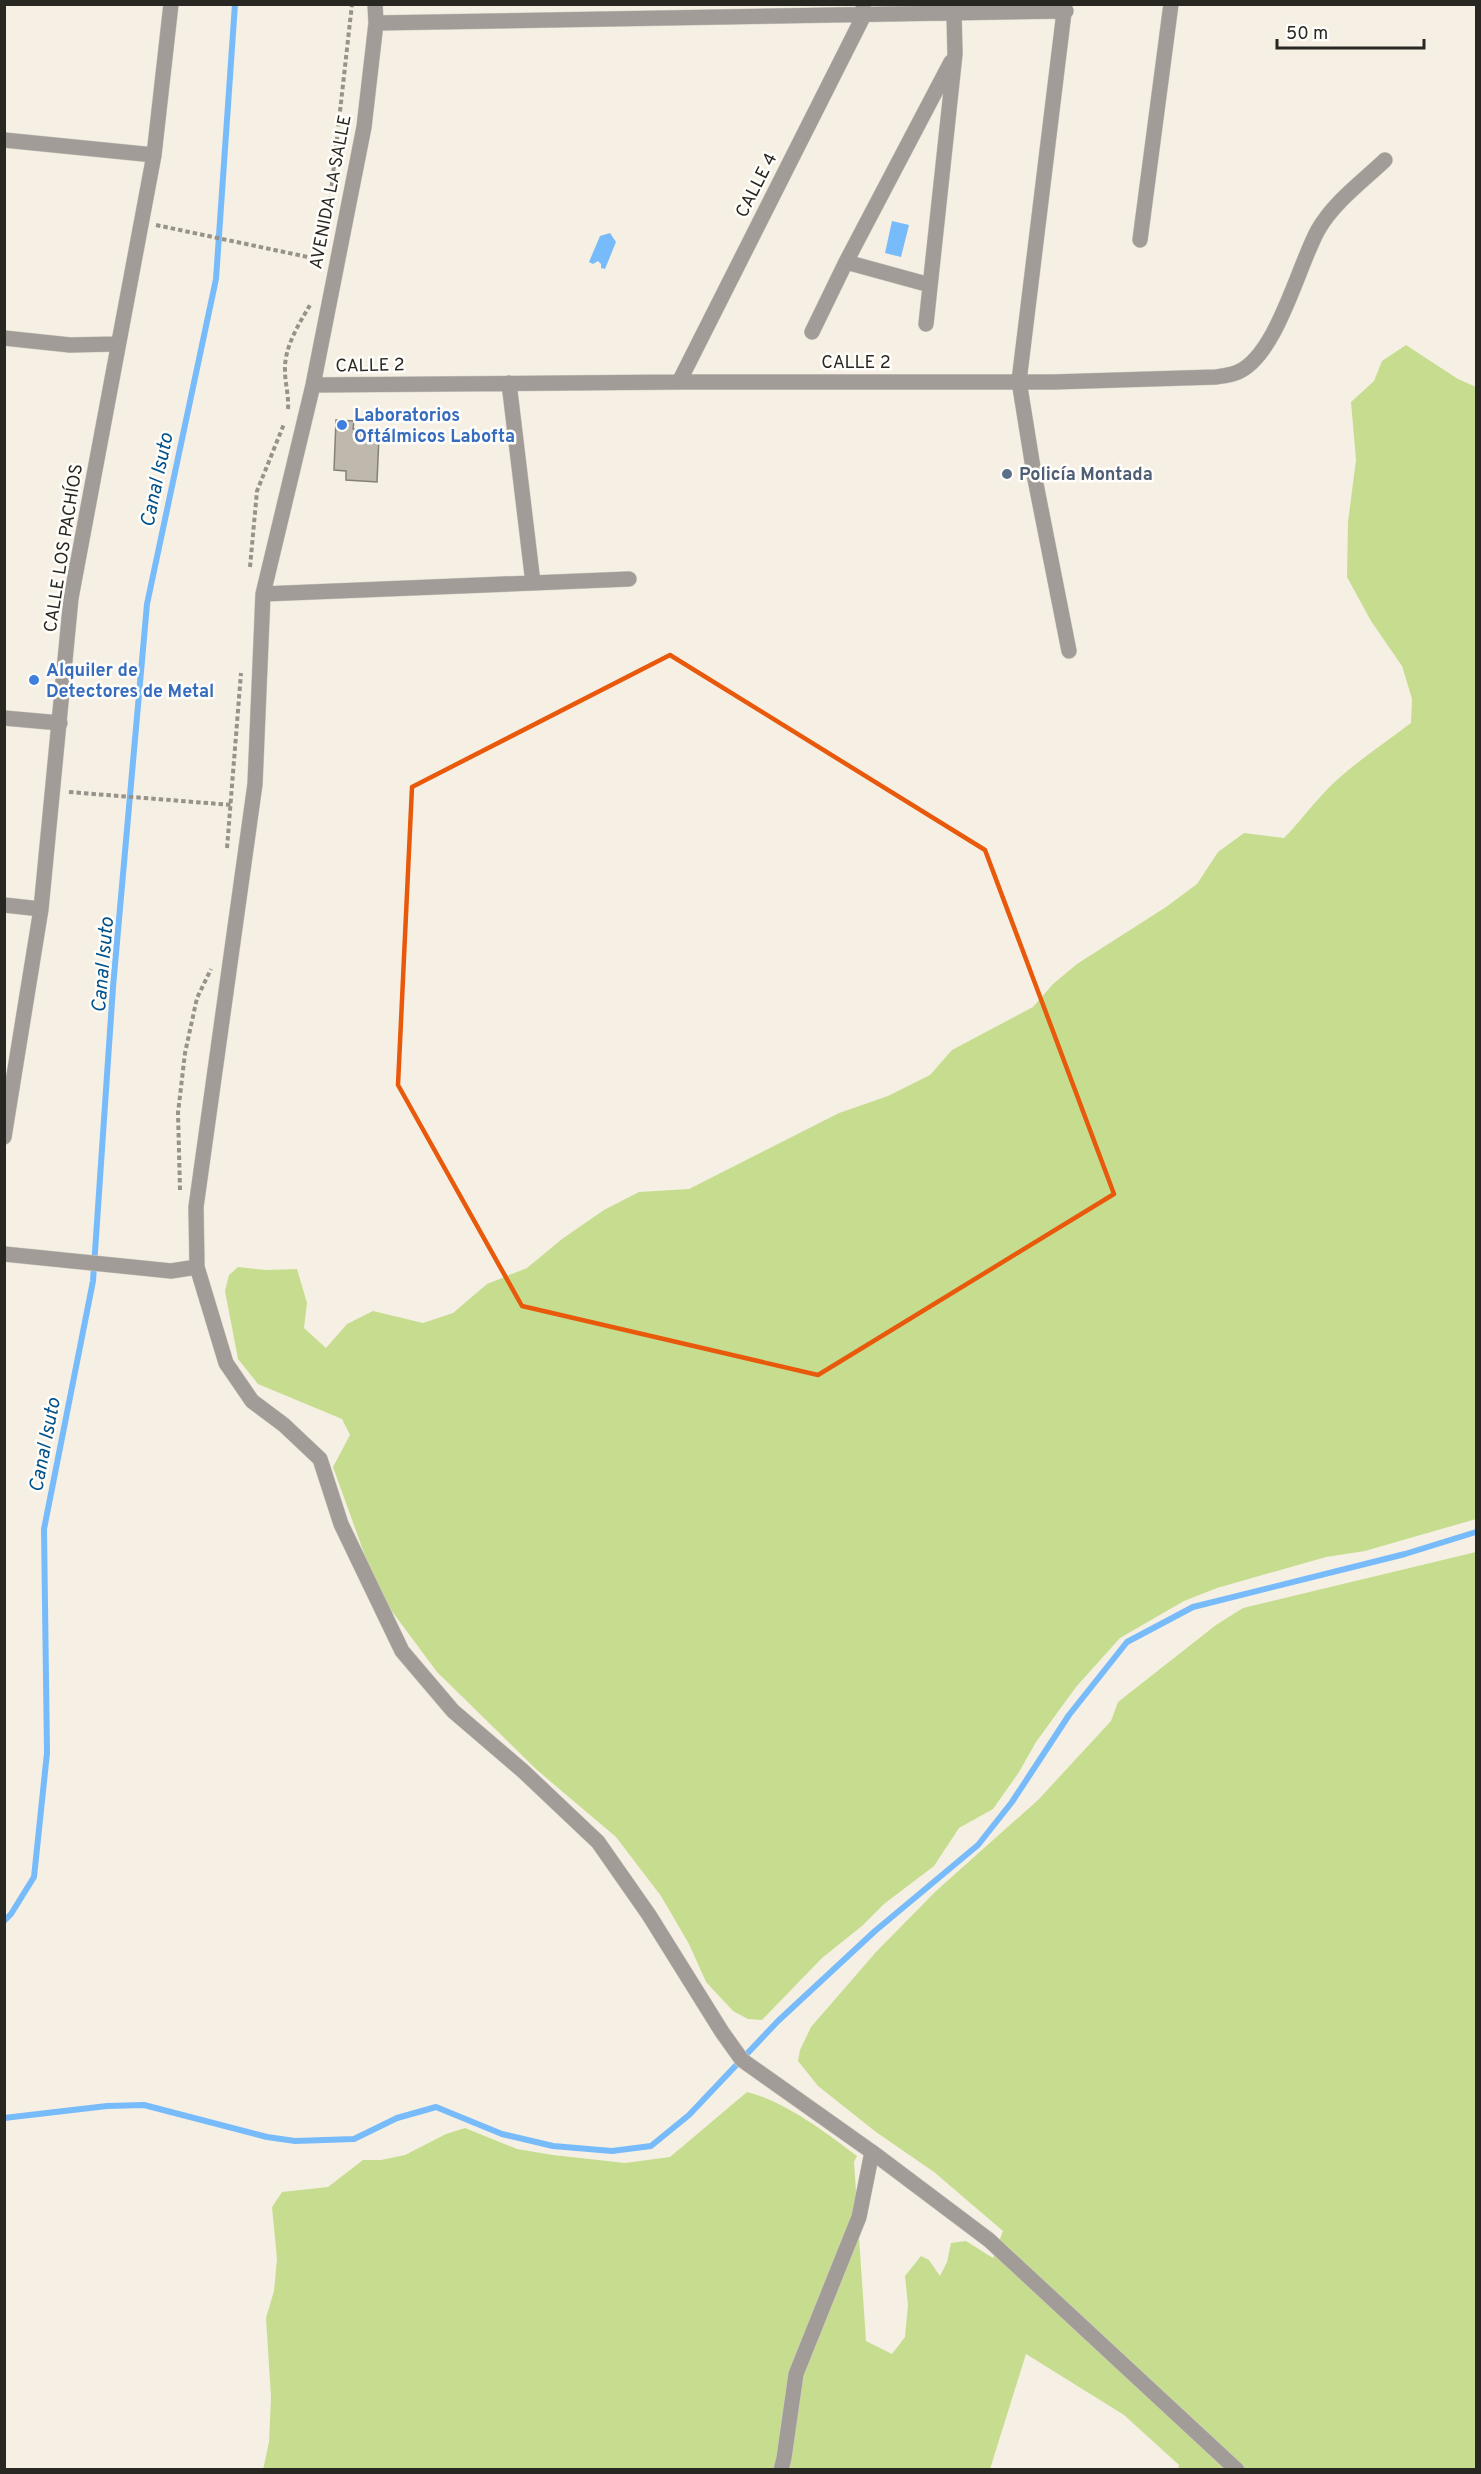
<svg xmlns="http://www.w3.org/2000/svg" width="1481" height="2474" viewBox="0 0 1481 2474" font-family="Overpass,sans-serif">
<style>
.green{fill:#c6dd90}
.water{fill:#78bbfb}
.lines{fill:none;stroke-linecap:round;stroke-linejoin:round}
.stream{stroke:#78bbfb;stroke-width:6}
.building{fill:#beb9ac;stroke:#858074;stroke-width:1.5}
.minor-casing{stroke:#d0ccc0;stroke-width:16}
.path{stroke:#97938a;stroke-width:4;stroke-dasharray:4.5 3;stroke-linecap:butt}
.minor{stroke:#a29c98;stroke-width:15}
.marked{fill:none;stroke:#e8590c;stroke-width:4.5;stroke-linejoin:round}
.shop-dot{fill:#3f7fe0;stroke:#fffefb;stroke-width:2}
.service-dot{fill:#5c6f8a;stroke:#fffefb;stroke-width:2}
.labels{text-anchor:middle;stroke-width:5;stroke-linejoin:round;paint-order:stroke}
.street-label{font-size:18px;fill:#292722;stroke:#fffefb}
.shop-label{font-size:18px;font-weight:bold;fill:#366cbe;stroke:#fffefb;text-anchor:start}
.service-label{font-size:18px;font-weight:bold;fill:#4e5e75;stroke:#fffefb;text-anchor:start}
.water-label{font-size:20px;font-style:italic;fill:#01528b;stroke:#fffefb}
</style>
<rect width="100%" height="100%" fill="#f5f0e3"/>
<path class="green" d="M1406,345L1458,379L1476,387V1519L1365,1551L1326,1557L1217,1588L1184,1601L1120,1638L1076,1687L1036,1742L1019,1772L993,1809L959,1828L934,1866L884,1904L862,1926L822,1958L762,2020L748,2019L733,2011L706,1982L689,1944L661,1896L616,1837L537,1770L437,1672L391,1610L373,1578L333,1467L350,1435L342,1419L258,1384L238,1359L225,1291L229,1275L238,1267L266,1270L297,1269L307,1303L304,1328L326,1348L347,1324L373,1311L423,1323L453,1313L487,1284L527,1268L562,1239L604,1210L639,1192L689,1189L839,1113L888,1096L930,1075L952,1050L1033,1007L1053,984L1077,964L1166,907L1197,884L1218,852L1244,833L1284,838C1298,824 1308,810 1321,796C1346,768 1381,746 1411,723L1412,699L1402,666L1371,621L1347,577L1348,522L1356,460L1351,402L1374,381L1382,361Z
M1476,1552V2469H1178L1179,2465L1124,2415L1026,2354L990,2469L263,2470L269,2442L271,2397L266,2318L274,2291L277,2259L272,2207L282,2192L328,2187L363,2160H381L405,2155L446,2134L465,2128L517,2149L553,2155L625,2163L670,2157L747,2092C786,2102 825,2132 857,2156L854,2162L866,2341L892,2354L905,2337L908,2305L905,2276L921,2256L929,2260L940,2276L947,2262L951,2243L966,2241L993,2258L1003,2231L934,2172L876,2132L818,2086L798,2061L800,2050L811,2027L876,1952L936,1891L1038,1800L1111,1721L1118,1702L1216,1625L1243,1608Z"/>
<path class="water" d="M892,221L909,225L901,257L885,253Z
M610,233L616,242L605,269L601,268V264L598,261L593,264L589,262L600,236Z"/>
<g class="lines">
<path class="stream" d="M4,1921L11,1914L34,1877L47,1753L44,1529L93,1281L113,987L147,604L216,279L235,4
M4,2118L107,2106L144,2105L267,2137L295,2141L354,2139L397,2118L436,2107L502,2134L553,2146L612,2151L651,2146L689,2115L778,2021L875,1931L978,1845L1012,1802L1069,1715L1127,1642L1193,1607L1405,1554L1476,1532"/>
</g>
<path class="building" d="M336,420L354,421L353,429L371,430V436H379L377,482L346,480V471L334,470Z"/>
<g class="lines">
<defs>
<path id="minor" d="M375,4L376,23L364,127L313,385L263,594L255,784L196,1207L197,1267L226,1363L252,1401L284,1425L320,1459L341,1524L402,1651L453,1711L523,1771L598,1842L649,1915L722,2032L742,2060L872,2152L989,2240L1237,2470
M1065,4L1019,381L1034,474L1069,651
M376,23L1066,11
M4,140L154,155
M1140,240L1171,4
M846,262L930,285
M926,324L955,54L954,13
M812,332L846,262L951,62
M4,338L70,345L117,344
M679,382L864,15L863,4
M509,383L533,583
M313,385L679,382H1053L1216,377C1223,376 1232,375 1238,372C1277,355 1298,266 1318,230C1334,202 1362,182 1385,160
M263,594L629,579
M4,718L60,723
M4,905L41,909
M4,1137L41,909L71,598L154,155L171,4
M4,1254L171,1271L197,1267
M781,2470L784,2458L796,2374L859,2217L872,2152"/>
</defs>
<use href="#minor" class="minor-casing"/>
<path class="path" d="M330,201L352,4
M156,225L322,260
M288,409C289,396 285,383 285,371C284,347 299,324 310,305
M250,567L257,491L284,424
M69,792L232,805
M227,848L241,673
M180,1190L178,1113L185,1053L197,998L211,969"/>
<use href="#minor" class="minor"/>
</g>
<path class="marked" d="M670,655L985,850L1114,1194L818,1375L522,1306L398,1085L412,787Z"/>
<g class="shop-dot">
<circle cx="342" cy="425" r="6"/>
<circle cx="34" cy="680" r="6"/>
</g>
<circle class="service-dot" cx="1007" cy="474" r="6"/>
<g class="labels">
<g class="street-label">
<text transform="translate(756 185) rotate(-63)" y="6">CALLE 4</text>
<text transform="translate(330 192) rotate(-79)" y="6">AVENIDA LA SALLE</text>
<text x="856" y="368">CALLE 2</text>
<text transform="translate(370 365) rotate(-1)" y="6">CALLE 2</text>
<text transform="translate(63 548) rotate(-81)" y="6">CALLE LOS PACHÍOS</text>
</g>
<g class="shop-label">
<text x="354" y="421">Laboratorios<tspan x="354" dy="21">Oftálmicos Labofta</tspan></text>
<text x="46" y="676">Alquiler de<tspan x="46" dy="21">Detectores de Metal</tspan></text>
</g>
<g class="service-label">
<text x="1019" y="480">Policía Montada</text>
</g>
<g class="water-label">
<text transform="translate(156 480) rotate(-78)" y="7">Canal Isuto</text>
<text transform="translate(102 965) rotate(-85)" y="7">Canal Isuto</text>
<text transform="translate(44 1445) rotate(-79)" y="7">Canal Isuto</text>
</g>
</g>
<rect width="1481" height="2474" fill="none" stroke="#292722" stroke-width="12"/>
<path d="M1277 39v9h147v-9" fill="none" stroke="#292722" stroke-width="3"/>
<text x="1286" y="39" font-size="18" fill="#292722" stroke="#fffefb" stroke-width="4.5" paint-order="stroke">50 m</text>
</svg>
